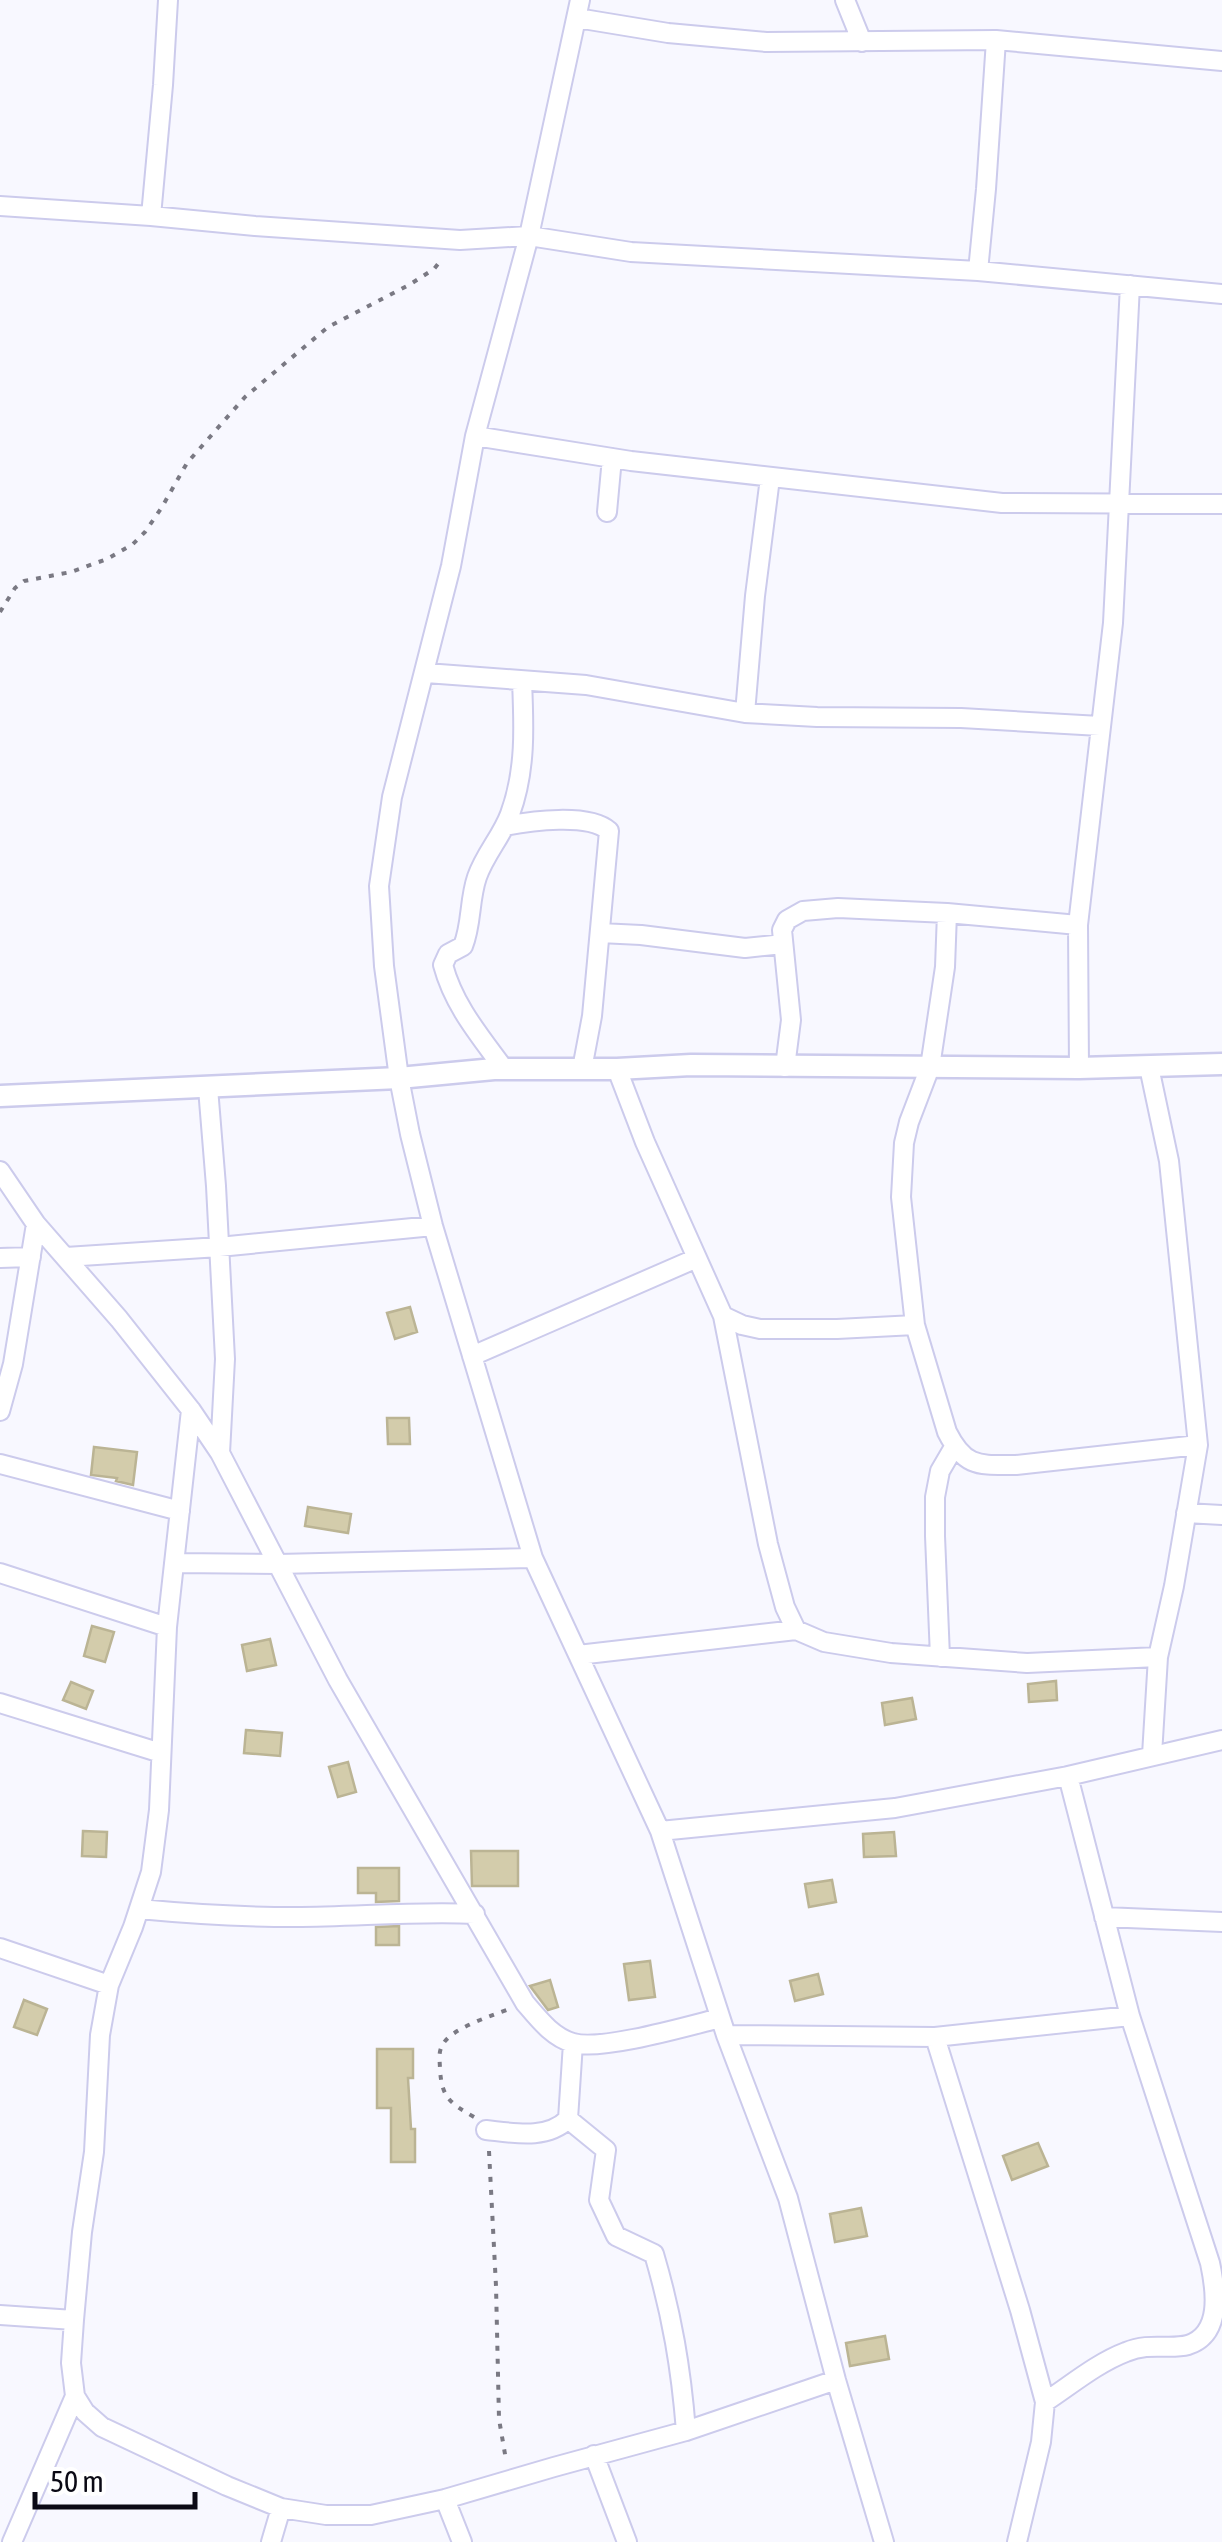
<svg xmlns="http://www.w3.org/2000/svg" width="1222" height="2542" viewBox="0 0 1222 2542" font-family="'Asap Condensed',sans-serif">
<style>
.building{fill:#d3ccab;stroke:#bbb494;stroke-width:2.5}
.lines{fill:none;stroke-linecap:round;stroke-linejoin:round}
.minor-casing{stroke:#cccbec;stroke-width:22}
.tertiary-casing{stroke:#cccbec;stroke-width:25}
.path{stroke:#7a7983;stroke-width:4;stroke-dasharray:5 8;stroke-linecap:butt}
.minor{stroke:#fff;stroke-width:18}
.tertiary{stroke:#fff;stroke-width:20}
</style>
<rect width="100%" height="100%" fill="#f8f8ff"/>
<path class="building" d="M410,1307L417,1332L395,1339L387,1313Z
M387,1418H409L410,1444H388Z
M94,1447L137,1452L133,1485L116,1481L117,1478L91,1475Z
M308,1507L351,1514L348,1533L305,1526Z
M92,1626L114,1632L105,1662L84,1656Z
M270,1639L276,1665L247,1671L242,1645Z
M1056,1681L1057,1700L1029,1702L1028,1684Z
M71,1682L93,1691L86,1709L63,1700Z
M912,1698L916,1719L885,1725L882,1703Z
M246,1730L282,1733L280,1756L244,1753Z
M348,1762L356,1792L338,1797L329,1767Z
M83,1831L107,1832L106,1857L82,1856Z
M894,1832L896,1856L864,1857L863,1834Z
M471,1851H518V1886H472Z
M358,1868H399V1901L376,1902V1893H358Z
M832,1880L836,1902L809,1907L805,1884Z
M399,1926V1945H376V1927Z
M650,1961L655,1997L629,2000L624,1964Z
M818,1974L823,1994L795,2001L790,1981Z
M550,1980L558,2007L548,2010L530,1986Z
M24,2000L47,2009L37,2035L14,2027Z
M377,2049H413V2078H408L411,2129H415V2162H391V2108H377Z
M1038,2143L1048,2166L1012,2180L1003,2156Z
M861,2208L867,2236L835,2242L830,2214Z
M885,2336L889,2359L850,2366L846,2343Z"/>
<g class="lines">
<defs>
<path id="minor" d="M580,0L529,236L475,436L451,566L392,797L379,886L384,966L399,1078L410,1134L433,1226L533,1558L660,1831L726,2035L788,2198L836,2380L884,2542
M845,0L862,42
M577,18L668,33L766,42L996,40L1222,61
M0,206L151,216L255,226L460,240L529,236L631,252L978,271L1222,294
M151,216L163,85L168,0
M978,271L986,189L996,40
M475,436L631,461L1002,503L1222,504
M607,512L612,458
M426,673L586,685L745,713L817,717L961,718L1100,726
M745,713L755,596L770,478
M505,826C530,821 589,813 609,831L592,1016L582,1069
M947,913L945,967L930,1067L909,1122L904,1143L901,1197L915,1325L947,1432C965,1468 979,1465 1016,1465L1198,1445
M600,933L641,935L745,948L783,944
M785,1067L791,1020L782,930L787,920L803,911L838,908L947,913L1078,925
M1149,1067L1169,1161L1198,1445L1174,1586L1158,1657L1152,1755
M1079,1068L1078,925L1113,623L1130,285
M504,1069C480,1036 454,1006 443,965L448,954L463,946C472,924 469,900 477,877C485,854 502,836 510,814C526,771 524,726 522,681
M617,1069L645,1142L723,1316L768,1544L785,1607L796,1630L824,1642L891,1653L1027,1663L1158,1657
M208,1088L216,1186L225,1359L220,1453
M0,1171L36,1224L119,1319L191,1410L220,1453L338,1680L525,2003C538,2018 552,2037 573,2043C602,2051 688,2026 720,2018
M66,1257L219,1247L433,1226
M0,1258L31,1257
M723,1316L742,1325L760,1329H837L915,1325
M472,1356L697,1258
M191,1410L167,1627L159,1810L151,1872L133,1927L109,1985L100,2035L94,2152L82,2232L74,2320L71,2363L75,2396L85,2412L102,2427L227,2486L281,2508L326,2515H371L445,2499L554,2467L686,2431L836,2380
M0,1411L13,1364L36,1224
M0,1464L180,1511
M1186,1513L1222,1515
M174,1563L278,1564L533,1558
M0,1573L167,1627
M578,1655L796,1630
M940,1657L935,1536V1497L940,1471L954,1447
M0,1703L161,1753
M660,1831L895,1808L1068,1776L1222,1740
M139,1909C191,1914 243,1917 295,1917C355,1917 415,1911 475,1914
M1104,1917L1222,1922
M0,1948L109,1985
M726,2035L935,2037L1130,2016
M935,2037L1020,2310L1045,2402L1041,2442L1017,2542
M568,2119L606,2150L599,2200L616,2236L654,2254C672,2315 681,2368 686,2431
M486,2130C514,2133 547,2140 568,2119L573,2043
M0,2315L74,2320
M1045,2402C1071,2385 1097,2363 1126,2352C1150,2342 1169,2350 1188,2345C1222,2334 1216,2291 1210,2263L1130,2016L1068,1776
M594,2455L627,2542
M445,2499L462,2542
M12,2542L75,2396
M271,2542L281,2508"/>
<path id="tertiary" d="M0,1096L399,1078L494,1069H617L691,1065L1079,1068L1222,1064"/>
</defs>
<use href="#minor" class="minor-casing"/>
<use href="#tertiary" class="tertiary-casing"/>
<path class="path" d="M0,612L15,588L24,581L71,572L107,559L133,544L145,532L162,507L187,463L245,397L328,327L409,285L434,269L442,259
M474,2117C450,2103 442,2098 440,2070C440,2062 438,2053 442,2046C449,2029 491,2016 509,2009
M489,2151L496,2286L499,2419L506,2460"/>
<use href="#minor" class="minor"/>
<use href="#tertiary" class="tertiary"/>
</g>
<path d="M35 2492v15h160v-15" fill="none" stroke="#0b0a15" stroke-width="5"/>
<text x="50" y="2492" font-size="30" fill="#0b0a15" stroke="#ffffff" stroke-width="8" paint-order="stroke">50 m</text>
</svg>
